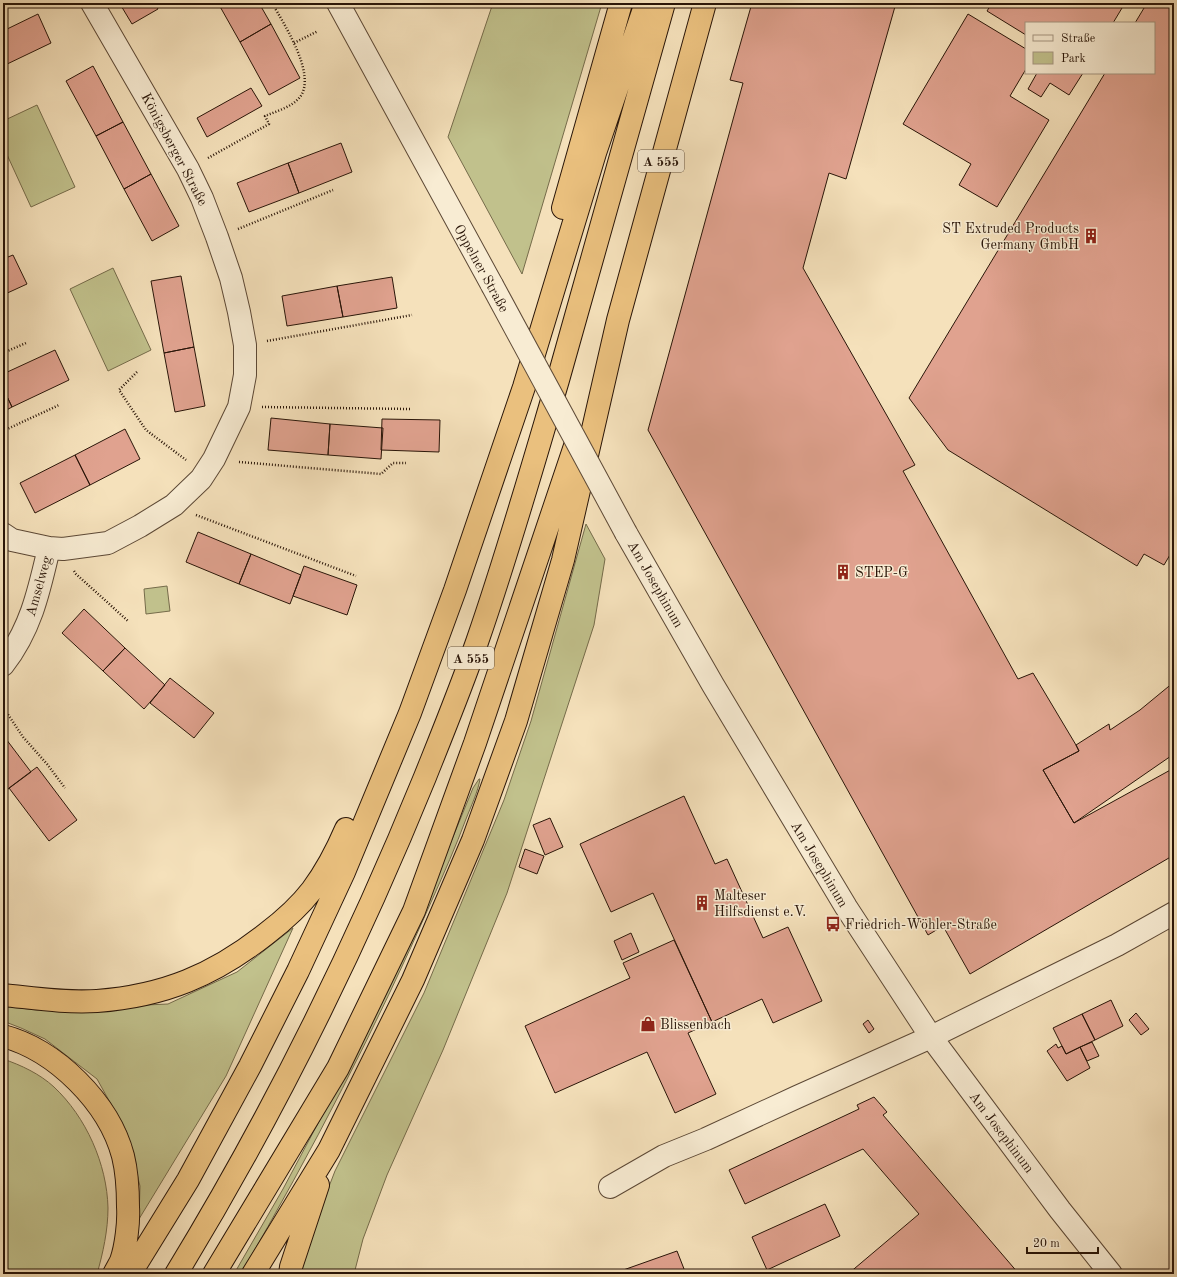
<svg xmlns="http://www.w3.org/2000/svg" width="1177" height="1277" viewBox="0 0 1177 1277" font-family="'Old Standard TT',serif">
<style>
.green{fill:#c1c18c;stroke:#756b4a}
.building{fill:#e0a28f;stroke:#291508}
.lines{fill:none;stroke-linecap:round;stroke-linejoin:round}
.minor-casing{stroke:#5c4835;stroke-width:24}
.tertiary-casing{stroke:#5c4835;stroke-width:24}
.motorway-casing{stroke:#291508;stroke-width:24}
.path{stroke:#291508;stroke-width:2.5;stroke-dasharray:1 2;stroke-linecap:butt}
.minor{stroke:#f8ecd3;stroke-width:22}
.tertiary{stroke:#f8ecd3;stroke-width:22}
.motorway{stroke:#eac07e;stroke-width:22}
.tertiary-bridge-casing{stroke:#5c4835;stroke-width:24;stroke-linecap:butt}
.tertiary-bridge{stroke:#f8ecd3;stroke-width:22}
.labels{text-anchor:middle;stroke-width:3;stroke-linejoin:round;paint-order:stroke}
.shield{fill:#f8ecd3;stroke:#675645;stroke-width:1}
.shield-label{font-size:13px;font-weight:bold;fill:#291508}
.street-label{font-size:14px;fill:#291508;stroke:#f8ecd3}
.poi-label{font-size:14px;fill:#291508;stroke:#f8ecd3;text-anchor:start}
</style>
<rect width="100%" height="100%" fill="#f5e1bb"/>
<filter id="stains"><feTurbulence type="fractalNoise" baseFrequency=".005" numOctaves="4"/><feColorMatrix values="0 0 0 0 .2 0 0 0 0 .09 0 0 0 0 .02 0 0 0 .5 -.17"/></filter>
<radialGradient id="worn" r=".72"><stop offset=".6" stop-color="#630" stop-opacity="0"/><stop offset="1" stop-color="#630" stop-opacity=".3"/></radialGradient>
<path class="green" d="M493,3H602L522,274L448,137Z
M37,105L75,187L31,207L3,146V121Z
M113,268L151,350L108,371L70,289Z
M586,524L605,559L594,625L507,893L443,1050L387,1175L363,1239L354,1274H299L311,1233L335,1171L424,993L504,800L531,721Z
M167,586L170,611L146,614L144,589Z
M479,779H480C478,792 471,806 466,819C456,846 444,873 432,900C376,1028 312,1151 242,1272L241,1274H234L283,1189L340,1082L435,881L473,788Z
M293,928L226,1076L139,1219L140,1186L126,1131L97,1079L45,1039L21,1028L3,1021V1006L37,1010L168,1004L237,972Z
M3,1059C21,1065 40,1074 54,1087C86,1117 107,1164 108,1208C108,1230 103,1253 97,1274H3Z"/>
<path class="building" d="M116,3H155L158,9L132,24L120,4L117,6Z
M218,3H259L271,24L240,42Z
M752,3H896L846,179L829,173L803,268L915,465L903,471L1018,679L1033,673L1076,745L1079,751L1043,770L1074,823L1174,768V855L970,974L943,926L928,935L648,430L743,83L730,80Z
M992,3H1125L1113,23H1026V35L987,11Z
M1147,3H1174V548L1164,565L1144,554L1137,566L948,450L909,398L1105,73H1154V23H1135Z
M38,14L51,43L3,66V31Z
M968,14L1026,49V69L1010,96L1049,120L997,207L959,185L971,164L903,124Z
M271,24L300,78L269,95L240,42Z
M93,66L123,122L96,136L66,81Z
M1037,73H1083L1069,95L1050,83L1041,97L1028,89Z
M251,88L262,106L207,137L197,118Z
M123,122L151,174L124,189L96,136Z
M341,143L352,172L299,193L288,163Z
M288,163L299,193L249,212L237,183Z
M151,174L179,226L152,241L124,189Z
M13,255L27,284L3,295V259Z
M181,276L194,347L164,353L151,281Z
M392,277L397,308L343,317L337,286Z
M337,286L343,317L287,326L282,296Z
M194,347L205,406L175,412L164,353Z
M55,350L69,380L12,407L3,388V374Z
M3,388L12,407L3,412Z
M271,418L330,424L328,455L268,450Z
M382,419L440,420L439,452L381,450Z
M330,424L383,428L381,459L328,455Z
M125,429L140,459L90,485L75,455Z
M75,455L90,485L35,513L20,483Z
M198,532L251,554L239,584L186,562Z
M251,554L301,575L290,604L239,584Z
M304,566L357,585L347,615L293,596Z
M84,609L125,648L103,671L62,633Z
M125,648L165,685L144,709L103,671Z
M170,678L214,713L194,738L150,703Z
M1174,682V760L1171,756L1074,823L1043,770L1079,751L1076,745L1109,724L1110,730L1140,710Z
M3,735L31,772L4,792H3Z
M37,767L77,820L49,841L9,788Z
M684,796L715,864L727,859L763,938L788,927L822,1001L773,1023L762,999L712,1022L653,893L611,912L580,844Z
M550,818L563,847L545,855L533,825Z
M525,849L544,856L537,874L519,867Z
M631,933L639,952L622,960L614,941Z
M674,940L712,1022L688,1033L716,1094L675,1113L647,1052L555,1093L525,1026L630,978L623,963Z
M1111,1000L1123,1026L1095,1040L1082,1014Z
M1136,1013L1149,1029L1141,1035L1129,1020Z
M1082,1014L1095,1040L1066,1054L1053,1028Z
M868,1020L874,1029L869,1033L863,1024Z
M1092,1042L1099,1056L1087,1061L1080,1047Z
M1056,1044L1058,1048L1062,1046L1066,1054L1080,1047L1090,1068L1067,1081L1047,1051Z
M874,1097L887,1112L883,1115L1019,1274H848L919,1214L863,1149L745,1204L729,1170L859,1109L857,1105Z
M825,1204L840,1236L767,1270L752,1237Z
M677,1251L686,1274H612Z"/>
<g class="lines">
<defs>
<path id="minor" d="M3,534L12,540L49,548L63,549L108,543L140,526L174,505L201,479L214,459L239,407L245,375V345L239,312L231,278L217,237L202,198L188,169L92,3
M3,665C31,629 39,591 49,548
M610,1187L664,1156L706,1139L797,1097L931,1037L1117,945L1174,913"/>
<path id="tertiary" d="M338,3L492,285
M626,533L713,685L846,907L931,1037L1060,1210L1111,1274"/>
<path id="motorway" d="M563,208L621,3
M3,995C34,998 65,1003 97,1001C164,996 214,975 266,934C283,921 299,907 312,890C326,871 337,850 346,829
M3,1036C56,1050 109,1103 123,1156C127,1172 128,1190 128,1207C129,1222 126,1247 121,1261C119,1265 116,1270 114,1274
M130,1274L188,1180L250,1066L298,971L344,872L410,713L455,590L524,387L595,153L646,3
M176,1274C273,1115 355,949 425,777C443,732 461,688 477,642C507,556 532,468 558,380C594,255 629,129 664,3
M214,1274L338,1068L414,911L475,743L578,437
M253,1274L329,1150L413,980L473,840L516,721L563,560L618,320L705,3
M290,1274L291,1267L318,1185"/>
</defs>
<use href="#minor" class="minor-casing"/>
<use href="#tertiary" class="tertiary-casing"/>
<use href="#motorway" class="motorway-casing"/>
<path class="path" d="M294,43L318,31
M208,158L269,124L265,116C277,111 292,107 300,97C317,75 284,24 272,3
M238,229L333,190
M267,341L412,315
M3,353L26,343
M137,372L119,390L146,430L186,460
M262,407L410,409
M3,431L59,405
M239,462L381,474L393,463H406
M196,515L356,576
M74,571L76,574L128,621
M3,707L23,737L47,764L65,788"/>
<use href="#minor" class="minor"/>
<use href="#tertiary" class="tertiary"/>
<use href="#motorway" class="motorway"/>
<defs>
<path id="tertiary-bridge" d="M492,285L626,533"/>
</defs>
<use href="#tertiary-bridge" class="tertiary-bridge-casing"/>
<use href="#tertiary-bridge" class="tertiary-bridge"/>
</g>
<defs>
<symbol id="building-bare" viewBox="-9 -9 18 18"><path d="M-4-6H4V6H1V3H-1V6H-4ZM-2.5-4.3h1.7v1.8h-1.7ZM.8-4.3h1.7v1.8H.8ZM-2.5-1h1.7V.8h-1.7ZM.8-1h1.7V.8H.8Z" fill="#8f2418" stroke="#f8ecd3" stroke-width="2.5" paint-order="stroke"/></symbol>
<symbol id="bus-bare" viewBox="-9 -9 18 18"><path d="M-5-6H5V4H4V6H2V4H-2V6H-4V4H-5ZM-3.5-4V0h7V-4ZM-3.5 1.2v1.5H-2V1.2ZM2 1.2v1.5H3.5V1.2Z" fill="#8f2418" stroke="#f8ecd3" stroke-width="2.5" paint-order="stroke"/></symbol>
<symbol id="shop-bare" viewBox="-9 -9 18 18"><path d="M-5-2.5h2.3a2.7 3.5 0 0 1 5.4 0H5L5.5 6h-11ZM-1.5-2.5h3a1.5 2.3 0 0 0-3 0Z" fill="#8f2418" stroke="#f8ecd3" stroke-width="2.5" paint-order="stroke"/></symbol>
</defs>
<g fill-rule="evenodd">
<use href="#building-bare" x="1080" y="225" width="22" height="22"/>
<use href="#building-bare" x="832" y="561" width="22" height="22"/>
<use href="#building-bare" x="691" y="892" width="22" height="22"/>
<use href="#bus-bare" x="822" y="913" width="22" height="22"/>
<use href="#shop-bare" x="637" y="1013" width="22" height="22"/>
</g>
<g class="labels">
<g class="shield">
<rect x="638" y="150" width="46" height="22" rx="3"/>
<rect x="448" y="647" width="46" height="22" rx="3"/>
</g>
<g class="shield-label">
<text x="661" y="166">A 555</text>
<text x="471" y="663">A 555</text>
</g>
<g class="street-label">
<text transform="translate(175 149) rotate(62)" y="5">Königsberger Straße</text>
<text transform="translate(482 268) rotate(61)" y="5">Oppelner Straße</text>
<text transform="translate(656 584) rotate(60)" y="5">Am Josephinum</text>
<text transform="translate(38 586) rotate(-74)" y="5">Amselweg</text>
<text transform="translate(820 864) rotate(59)" y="5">Am Josephinum</text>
<text transform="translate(1002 1132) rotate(53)" y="5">Am Josephinum</text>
</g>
<g class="poi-label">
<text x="1079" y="233" text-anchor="end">ST Extruded Products<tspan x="1079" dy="16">Germany GmbH</tspan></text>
<text x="855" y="577">STEP-G</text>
<text x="714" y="900">Malteser<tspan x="714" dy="16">Hilfsdienst e.V.</tspan></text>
<text x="845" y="929">Friedrich-Wöhler-Straße</text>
<text x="660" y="1029">Blissenbach</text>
</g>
</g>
<rect width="1177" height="1277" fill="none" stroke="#f5e1bb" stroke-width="16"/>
<rect x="4" y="4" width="1169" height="1269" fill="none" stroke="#291508" stroke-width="2"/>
<rect x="8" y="8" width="1161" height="1261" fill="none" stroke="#291508"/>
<rect x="1025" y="22" width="130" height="52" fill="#f8ecd3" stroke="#a59682"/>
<rect x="1033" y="35" width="20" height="6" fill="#f8ecd3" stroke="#a59682"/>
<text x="1061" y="42" font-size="12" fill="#291508">Straße</text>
<rect x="1033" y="52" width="20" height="12" fill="#c1c18c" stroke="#a59682"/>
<text x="1061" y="62" font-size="12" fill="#291508">Park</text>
<path d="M1027 1247v6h71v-6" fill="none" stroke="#291508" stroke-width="2"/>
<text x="1033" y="1247" font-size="12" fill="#291508" stroke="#f8ecd3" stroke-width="3" paint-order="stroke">20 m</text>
<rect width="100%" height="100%" filter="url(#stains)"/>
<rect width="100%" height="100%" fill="url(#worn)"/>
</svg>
